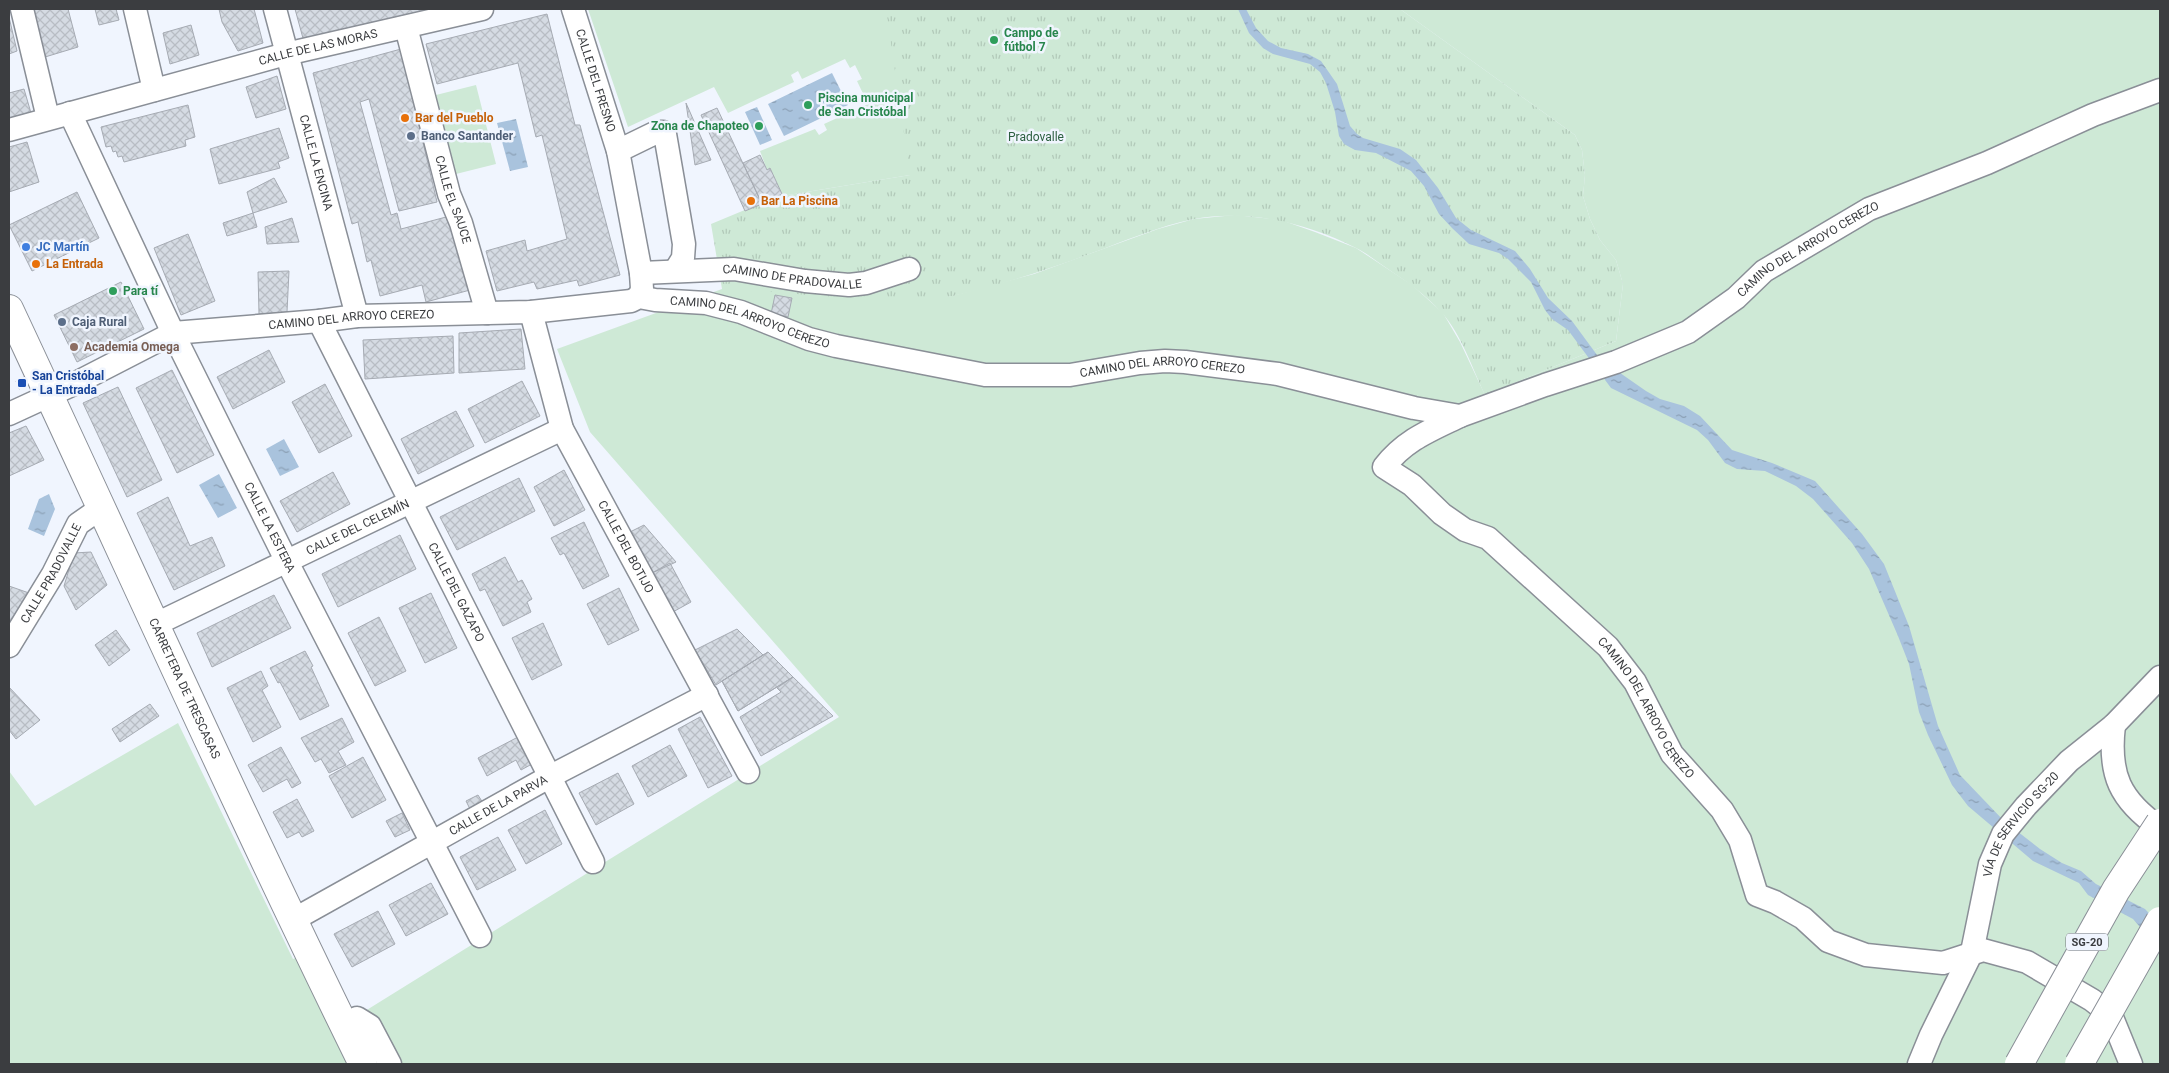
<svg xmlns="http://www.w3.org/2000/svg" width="2169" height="1073" viewBox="0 0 2169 1073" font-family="Roboto,sans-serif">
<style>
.grass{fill:#cee9d6}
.park{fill:url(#park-tufts)}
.water{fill:url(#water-ripples)}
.building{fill:url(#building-cross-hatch);stroke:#a6abb3}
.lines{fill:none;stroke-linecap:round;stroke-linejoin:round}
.street-casing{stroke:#8a8f97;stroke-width:25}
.secondary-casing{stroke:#8a8f97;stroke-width:30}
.street{stroke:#fff;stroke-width:22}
.secondary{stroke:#fff;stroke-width:28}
.highway-bridge-casing{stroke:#8a8f97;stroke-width:30;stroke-linecap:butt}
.highway-bridge{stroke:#fff;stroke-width:28}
.leisure-dot{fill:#2e9e5b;stroke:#f0f5fe;stroke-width:2}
.food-dot{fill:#e8710a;stroke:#f0f5fe;stroke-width:2}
.service-dot{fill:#5c6f8a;stroke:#f0f5fe;stroke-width:2}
.shop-dot{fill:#3f7fe0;stroke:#f0f5fe;stroke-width:2}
.education-dot{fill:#8d6e63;stroke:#f0f5fe;stroke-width:2}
.transit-dot{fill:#1a4fb4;stroke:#f0f5fe;stroke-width:2}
.labels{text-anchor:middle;stroke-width:5;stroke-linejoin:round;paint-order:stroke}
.shield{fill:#f0f5fe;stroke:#717479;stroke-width:1}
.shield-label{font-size:11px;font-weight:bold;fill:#3b3d40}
.leisure-label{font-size:12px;font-weight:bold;fill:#27864d;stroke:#f0f5fe;text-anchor:start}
.street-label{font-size:12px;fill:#3b3d40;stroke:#f0f5fe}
.food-label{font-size:12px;font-weight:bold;fill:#c56008;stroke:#f0f5fe;text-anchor:start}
.service-label{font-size:12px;font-weight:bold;fill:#4e5e75;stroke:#f0f5fe;text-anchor:start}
.park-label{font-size:12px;fill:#2c5f40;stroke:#f0f5fe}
.shop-label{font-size:12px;font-weight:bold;fill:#366cbe;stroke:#f0f5fe;text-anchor:start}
.education-label{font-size:12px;font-weight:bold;fill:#785e54;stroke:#f0f5fe;text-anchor:start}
.transit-label{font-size:12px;font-weight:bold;fill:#164399;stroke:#f0f5fe;text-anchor:start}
</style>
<defs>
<pattern id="park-tufts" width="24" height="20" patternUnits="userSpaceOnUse" patternTransform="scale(1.25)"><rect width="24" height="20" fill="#cee9d6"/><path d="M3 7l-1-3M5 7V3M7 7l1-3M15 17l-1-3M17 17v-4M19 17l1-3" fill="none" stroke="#b2c9b9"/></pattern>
<pattern id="water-ripples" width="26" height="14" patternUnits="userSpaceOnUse" patternTransform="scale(1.25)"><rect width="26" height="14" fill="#a9c3dd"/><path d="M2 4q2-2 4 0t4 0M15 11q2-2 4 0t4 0" fill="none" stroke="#8ba0b5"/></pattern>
<pattern id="building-cross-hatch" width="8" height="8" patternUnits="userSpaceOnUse" patternTransform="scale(1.25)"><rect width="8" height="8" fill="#d5dbe3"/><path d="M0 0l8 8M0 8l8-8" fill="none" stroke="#b8bdc4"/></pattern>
</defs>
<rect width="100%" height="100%" fill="#f0f5fe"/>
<path class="grass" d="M588,9H1092L910,175L776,197L782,194L770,168L767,170L760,151L815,129L819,135L827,130L824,124L868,104L857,81L862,79L855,65L850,68L845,59L802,79L798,71L791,75L794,82L728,113L714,87L628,127Z
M1400,9H2160V1064H9V771L35,806L178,723L293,959L314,950L349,1021L839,717L590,432L557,349L722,289H754L899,301L952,296L1034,274L1158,229L1194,219L1235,215L1281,220L1315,232L1356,248L1412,285L1443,313L1460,342L1485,395L1616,341L1623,284L1616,260L1600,240L1590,219L1583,196L1585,175L1582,150L1575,135Z
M476,85L496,164L456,174L436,95Z"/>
<path class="park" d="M886,9H1400L1575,135L1582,150L1585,175L1583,196L1590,219L1600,240L1616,260L1623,284L1616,341L1485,395C1473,370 1461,333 1441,312C1426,295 1407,282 1388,269C1377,262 1367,253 1356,248C1306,223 1249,209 1194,219C1159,226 1125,241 1092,253C1047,270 1001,285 953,296C878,311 797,289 722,289L711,224L776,197L910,175Z"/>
<path class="water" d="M1238,9H1246L1256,28L1268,41L1281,48L1308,54L1321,61L1337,84L1350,126L1357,134L1363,138L1400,149L1416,160L1438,188L1456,218L1471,230L1515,251L1530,269L1548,298L1572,321L1600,359L1646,391L1660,399L1684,406L1700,416L1732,450L1772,463L1815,481L1862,534L1884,564L1909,626L1938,726L1960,775L2004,821L2040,849L2062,863L2081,871L2096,884L2145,909L2160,925V950L2133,919L2088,895L2079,883L2033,861L1968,806L1952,785L1928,735L1919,712L1909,664L1898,636L1869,569L1852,543L1813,499L1796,486L1765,471L1737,469L1725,463L1708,440L1697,430L1611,388L1568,330L1552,319L1545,310L1531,282L1508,259L1499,253L1469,244L1452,228L1439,214L1424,186L1411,171L1376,153L1355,150L1344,144L1339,136L1335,112L1326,83L1320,72L1310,64L1273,54L1263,48L1249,33Z
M832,73L848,105L784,136L768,104Z
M757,107L772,140L760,145L745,112Z
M516,119L528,167L510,171L497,123Z
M284,439L299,467L280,476L266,449Z
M219,474L237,508L218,518L199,485Z
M49,494L55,509L44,536L28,529L39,499Z"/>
<path class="building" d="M32,9H68L78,47L45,57Z
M95,9H116L119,20L99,25Z
M219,9H254L263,43L238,51L222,22Z
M295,9H431L304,42Z
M547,14L575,125H580L620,275L579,286L577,280L537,289L534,282L497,291L486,251L525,240L527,251L567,239L542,135L536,137L518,63L437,84L426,44Z
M9,17L17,51L9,54Z
M191,25L199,55L170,64L163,33Z
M401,49L437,202L399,211L369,99L360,102L391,215L397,213L401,229L446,217L461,252L470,290L426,302L422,285L380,296L371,260L367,262L358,222L352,224L313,73Z
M277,76L286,109L256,118L246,87Z
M24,89L31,113L9,122V93Z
M686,103L711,160L695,165Z
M188,105L195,137L185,140L186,146L124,162L122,156L118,157L116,151L113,152L111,146L106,147L101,127Z
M717,108L762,204L745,211L701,115Z
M279,128L289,158L278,162L280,168L219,184L210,149Z
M27,142L39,182L9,192V147Z
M760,155L767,170L770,168L782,194L762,204L743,163Z
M274,178L287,202L253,213L247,192Z
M77,192L99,238L32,271L9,225Z
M253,213L257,227L227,236L223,223Z
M292,218L299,242L267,244L265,227Z
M188,234L215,301L181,315L154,248Z
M289,271L287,312L259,314L258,272Z
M121,282L144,329L77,362L54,315Z
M775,295L792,298L788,317L771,314Z
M521,329L525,369L459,373V333Z
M453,336L454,373L365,379L363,340Z
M269,350L285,382L233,409L217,377Z
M172,370L214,455L177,473L136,388Z
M26,376L30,384L19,389L16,381Z
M522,381L540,416L485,443L468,409Z
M325,384L352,436L319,453L292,402Z
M118,387L162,480L127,497L83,403Z
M456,411L474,446L418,474L401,439Z
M26,426L44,460L9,476V433Z
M564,470L585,510L554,526L534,487Z
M333,472L350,504L297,532L280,501Z
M519,478L535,511L457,550L440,517Z
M168,497L190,546L212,537L225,566L174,590L137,513Z
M584,522L609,576L583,589L564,553L560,555L551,538Z
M644,525L676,562L650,574L630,532Z
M400,535L416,569L338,607L322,574Z
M91,552L107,585L76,610L64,586L74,553Z
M505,557L518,582L522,580L532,599L527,602L531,612L503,626L485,589L480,591L472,574Z
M670,563L691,602L671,613L650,574Z
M9,586L29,593L15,626L9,624Z
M619,588L639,630L608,645L587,604Z
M431,593L457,648L425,663L399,608Z
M274,595L291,628L212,667L197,633Z
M379,617L406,671L375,686L348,633Z
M543,623L562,665L532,680L512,638Z
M737,629L763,655L716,685L695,650Z
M116,630L130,650L109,666L95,645Z
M305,651L313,666L311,667L329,706L300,720L280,682L278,683L270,668Z
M768,652L793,677L738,711L722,681Z
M768,652L793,677L738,711L722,681Z
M261,671L268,686L262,690L281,727L253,742L227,688Z
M793,677L833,716L761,756L740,717L781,692L777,688Z
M9,687L40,720L16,739L9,730Z
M150,704L159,716L120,742L112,729Z
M700,717L732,776L708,788L678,729Z
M342,718L354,742L338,751L346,765L329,773L321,759L315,762L301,738Z
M518,737L532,764L521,770L516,760L487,776L478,758Z
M670,745L687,776L648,797L632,766Z
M281,747L301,783L292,788L287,779L263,792L248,765Z
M363,757L386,800L352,818L329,776Z
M618,773L634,804L596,825L579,793Z
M478,795L483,803L470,809L466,801Z
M297,799L314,831L302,837L299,832L287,838L273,812Z
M545,810L562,844L526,864L508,830Z
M402,813L410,830L395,837L386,821Z
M498,837L516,870L477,890L460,857Z
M431,883L448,914L406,936L389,905Z
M378,911L395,944L352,967L334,934Z"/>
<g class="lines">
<defs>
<g id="street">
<path d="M22,9L48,118"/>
<path d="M135,9L154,90"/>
<path id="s1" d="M275,9L357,316"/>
<path id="s2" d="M573,9L618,151L641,273L642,289L639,297"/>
<path id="s3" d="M406,27L449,194L461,223L487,313"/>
<path id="s4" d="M70,113L173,333L287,562L480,936"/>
<path id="s5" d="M9,130L286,54L482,9"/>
<path d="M618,151L657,132H663L665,134L684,244L683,258L675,271"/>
<path id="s6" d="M641,273L734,269L805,281L849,285L866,283L909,269"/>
<path id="s7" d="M531,312L562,429L748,772"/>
<path id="s8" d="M319,321L593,862"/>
<path id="s9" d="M9,414L74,384L173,333L319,321L357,316L531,312L631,301L639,297L655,300L706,303L741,312L809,339L836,346L985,375H1070L1140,363L1165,361L1185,362L1278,374L1414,408L1460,416L1545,385L1616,362L1688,332L1736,298L1764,271L1869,209L1987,163L2093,115L2160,90"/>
<path id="s10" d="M1460,416C1429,431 1405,440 1384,467L1412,485L1442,514L1465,530L1488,538L1608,647L1635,682L1672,754L1722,810L1740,840L1757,895L1775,902L1803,918L1828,941L1866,955L1943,963L1983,950L2027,962L2092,1000L2111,1015L2131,1064"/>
<path id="s11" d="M154,625L562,429"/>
<path id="s12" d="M9,646L53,574L78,524L101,508"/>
<path d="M2114,725C2108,775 2120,800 2160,828"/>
<path id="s13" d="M293,920L549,777L707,695"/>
<path d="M357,1018L370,1026L390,1064"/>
<path id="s14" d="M1919,1064L1931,1035L1972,952L1990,864L2003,834L2026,806L2069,761L2114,725L2160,677"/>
</g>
<g id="secondary">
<path id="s15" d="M9,309C127,561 240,815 363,1064"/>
</g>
</defs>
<use href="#street" class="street-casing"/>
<use href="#secondary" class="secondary-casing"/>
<use href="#street" class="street"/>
<use href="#secondary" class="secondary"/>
<defs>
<path id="highway-bridge" d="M2019,1064L2116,890L2160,823
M2079,1064L2160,921"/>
</defs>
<use href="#highway-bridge" class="highway-bridge-casing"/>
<use href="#highway-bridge" class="highway-bridge"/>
</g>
<g class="leisure-dot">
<circle cx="994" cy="40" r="5"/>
<circle cx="808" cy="105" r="5"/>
<circle cx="759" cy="126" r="5"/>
<circle cx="113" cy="291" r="5"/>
</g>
<g class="food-dot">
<circle cx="405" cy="118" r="5"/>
<circle cx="751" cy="201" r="5"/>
<circle cx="36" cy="264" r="5"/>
</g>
<g class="service-dot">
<circle cx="411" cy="136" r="5"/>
<circle cx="62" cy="322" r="5"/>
</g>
<circle class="shop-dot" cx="26" cy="247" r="5"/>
<circle class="education-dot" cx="74" cy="347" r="5"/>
<rect class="transit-dot" x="17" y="378" width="10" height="10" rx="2.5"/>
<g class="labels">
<rect class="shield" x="2066" y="933.5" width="42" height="17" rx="4"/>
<g class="shield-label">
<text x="2087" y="946">SG-20</text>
</g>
<g class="leisure-label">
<text x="1004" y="37">Campo de<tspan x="1004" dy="14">fútbol 7</tspan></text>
<text x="818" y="102">Piscina municipal<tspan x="818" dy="14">de San Cristóbal</tspan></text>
<text x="749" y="130" text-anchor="end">Zona de Chapoteo</text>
<text x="123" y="295">Para tí</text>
</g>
<g class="street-label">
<text dy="4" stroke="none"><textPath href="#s5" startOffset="320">CALLE DE LAS MORAS</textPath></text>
<text dy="4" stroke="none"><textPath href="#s2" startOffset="75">CALLE DEL FRESNO</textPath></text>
<text dy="4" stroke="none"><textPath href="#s1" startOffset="159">CALLE LA ENCINA</textPath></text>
<text dy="4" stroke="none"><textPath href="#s3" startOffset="179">CALLE EL SAUCE</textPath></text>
<text dy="4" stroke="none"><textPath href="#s9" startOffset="1879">CAMINO DEL ARROYO CEREZO</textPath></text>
<text dy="4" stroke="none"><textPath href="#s6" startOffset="152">CAMINO DE PRADOVALLE</textPath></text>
<text dy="4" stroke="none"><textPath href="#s9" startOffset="362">CAMINO DEL ARROYO CEREZO</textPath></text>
<text dy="4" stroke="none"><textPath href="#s9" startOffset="766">CAMINO DEL ARROYO CEREZO</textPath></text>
<text dy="4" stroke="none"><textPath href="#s9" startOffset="1186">CAMINO DEL ARROYO CEREZO</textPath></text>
<text dy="4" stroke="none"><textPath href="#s4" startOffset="460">CALLE LA ESTERA</textPath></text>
<text dy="4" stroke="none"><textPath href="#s11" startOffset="226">CALLE DEL CELEMÍN</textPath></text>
<text dy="4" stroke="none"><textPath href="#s7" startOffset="255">CALLE DEL BOTIJO</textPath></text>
<text dy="4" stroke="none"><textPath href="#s12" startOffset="84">CALLE PRADOVALLE</textPath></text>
<text dy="4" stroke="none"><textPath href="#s8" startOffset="304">CALLE DEL GAZAPO</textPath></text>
<text dy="4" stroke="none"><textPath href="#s15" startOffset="418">CARRETERA DE TRESCASAS</textPath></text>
<text dy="4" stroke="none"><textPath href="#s10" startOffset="454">CAMINO DEL ARROYO CEREZO</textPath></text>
<text dy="4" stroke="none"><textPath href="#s13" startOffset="235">CALLE DE LA PARVA</textPath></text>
<text dy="4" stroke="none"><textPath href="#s14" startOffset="264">VÍA DE SERVICIO SG-20</textPath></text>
</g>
<g class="food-label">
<text x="415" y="122">Bar del Pueblo</text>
<text x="761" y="205">Bar La Piscina</text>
<text x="46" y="268">La Entrada</text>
</g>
<g class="service-label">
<text x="421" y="140">Banco Santander</text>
<text x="72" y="326">Caja Rural</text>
</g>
<g class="park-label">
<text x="1036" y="141">Pradovalle</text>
</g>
<g class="shop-label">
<text x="36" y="251">JC Martín</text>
</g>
<g class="education-label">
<text x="84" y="351">Academia Omega</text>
</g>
<g class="transit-label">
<text x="32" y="380">San Cristóbal<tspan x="32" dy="14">- La Entrada</tspan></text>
</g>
</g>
<rect width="2169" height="1073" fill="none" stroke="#3b3d40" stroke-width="20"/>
</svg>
